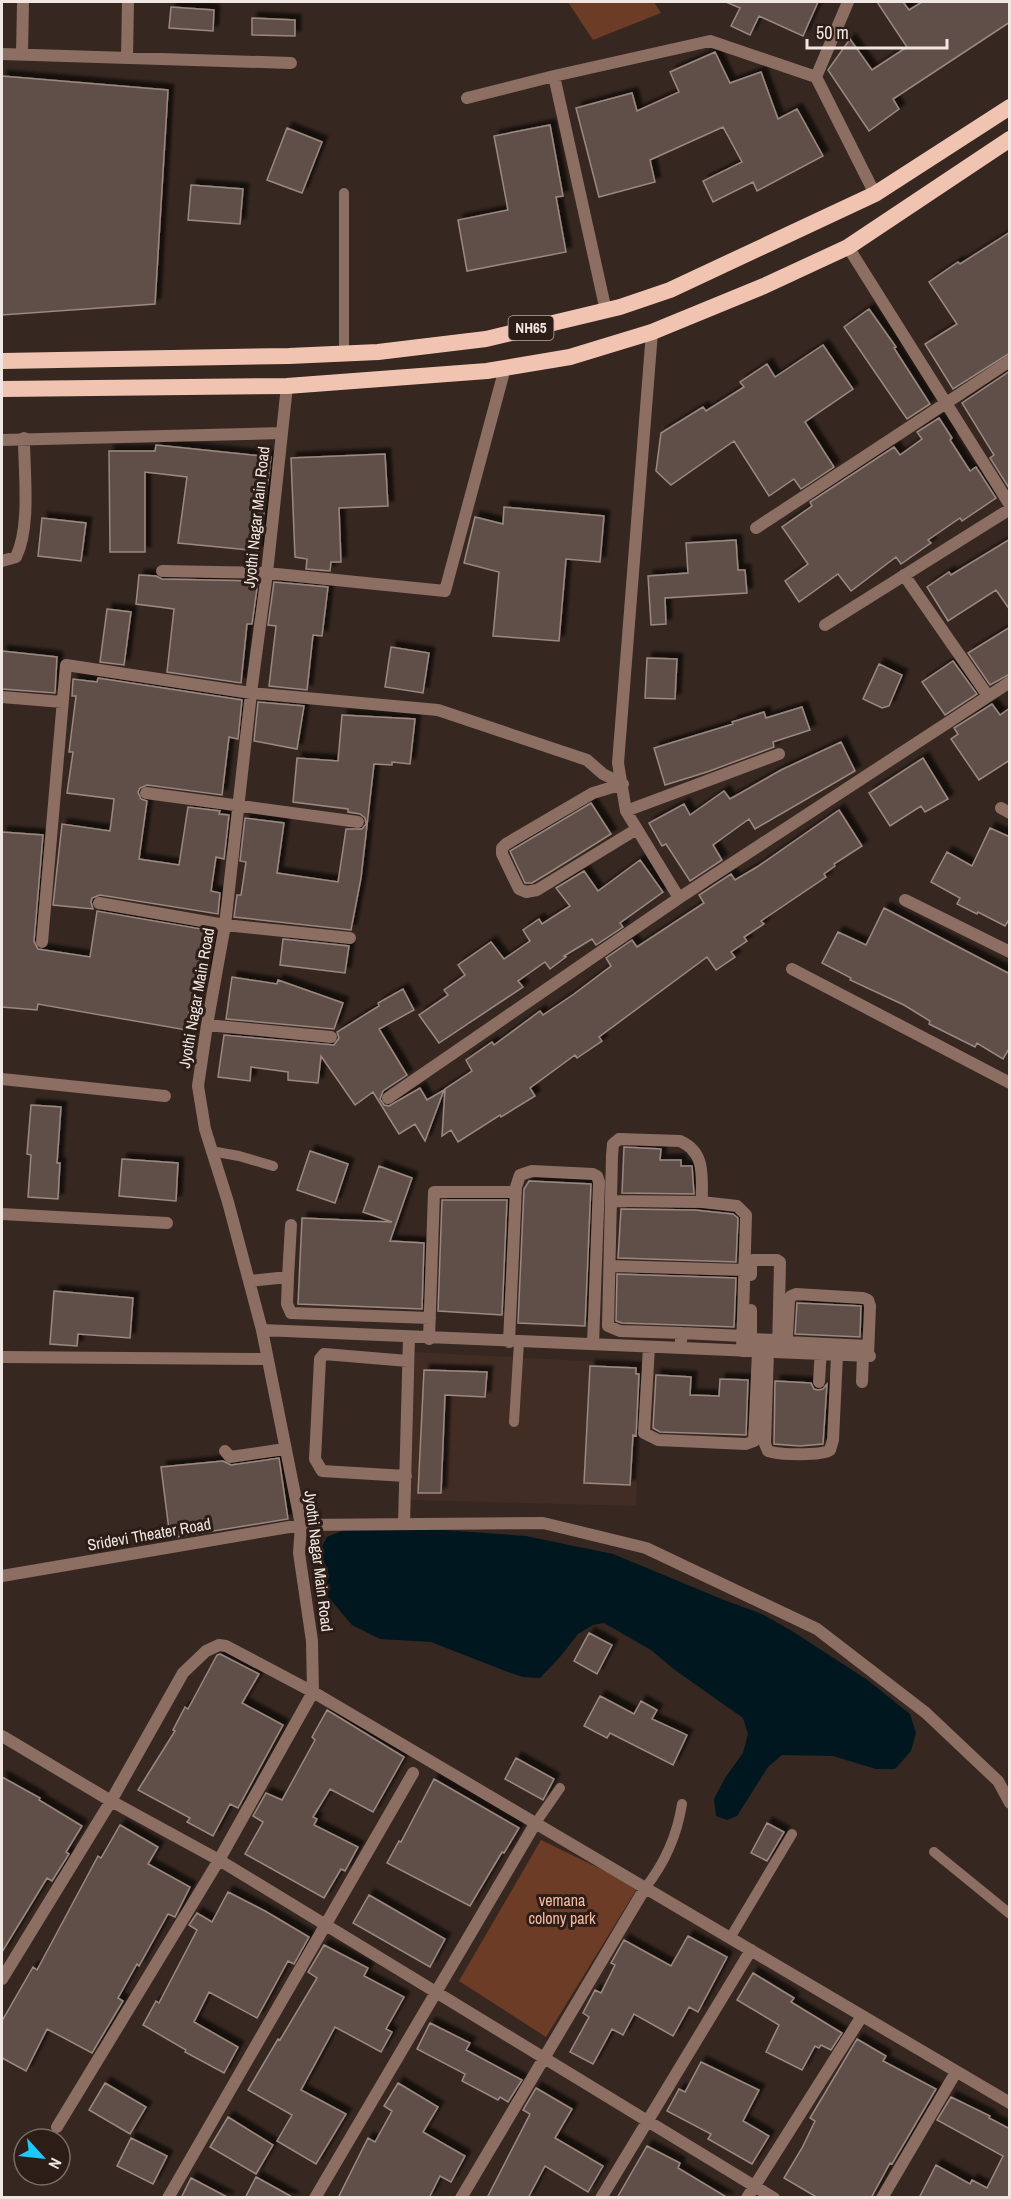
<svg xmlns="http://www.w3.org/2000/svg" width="1011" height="2199" viewBox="0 0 1011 2199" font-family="'Archivo Narrow',sans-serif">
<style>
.built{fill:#422d24}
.green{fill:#6d3c26}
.water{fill:#001720}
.building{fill:#615049;stroke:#9b8880;stroke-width:1.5;filter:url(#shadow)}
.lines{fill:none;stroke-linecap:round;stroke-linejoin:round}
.service{stroke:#8c6e62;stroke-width:10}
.minor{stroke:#8c6e62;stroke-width:12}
.trunk{stroke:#f1c4b1;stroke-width:16}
.labels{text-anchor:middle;stroke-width:6;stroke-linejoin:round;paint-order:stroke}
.shield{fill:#2c1d17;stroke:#b5aaa5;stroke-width:1.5}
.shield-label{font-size:15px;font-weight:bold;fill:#f0e6e2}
.street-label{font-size:16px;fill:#f0e6e2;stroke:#2c1d17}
.park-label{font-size:16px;fill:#f4bba3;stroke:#2c1d17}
</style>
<defs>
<filter id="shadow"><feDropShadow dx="5.5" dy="-5.5" stdDeviation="1.5" flood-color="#0009"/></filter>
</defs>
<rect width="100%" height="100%" fill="#362721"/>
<path class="built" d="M415,1352L642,1364L636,1506L411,1500Z"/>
<path class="green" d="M568,2H654L661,13L593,40Z
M541,1840L638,1887L546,2037L459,1981Z"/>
<path class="water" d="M349,1528L443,1530L526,1536L613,1554L724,1600L762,1614L792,1631L866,1679L910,1714L916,1733L911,1751L895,1769H876L833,1756L782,1755L768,1767L737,1816L727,1820L716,1816L714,1799L725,1778L743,1753L748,1734L743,1718L675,1670L651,1650L604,1623L593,1625L578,1634L560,1657L540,1678L523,1677L508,1672L431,1642L380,1639L352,1625L318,1585V1554L327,1537Z"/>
<path class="building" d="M726,2H818L803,36L759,16L750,35L731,26L740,8Z
M877,2H903L909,10L922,2H1010V22L893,99L899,109L869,131L828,70L850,39L872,70L907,47Z
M171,7L214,10L213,31L169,28Z
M252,18L295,20V36L252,35Z
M715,52L730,83L761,72L778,119L797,109L823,156L757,191L753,182L713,202L703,181L742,162L723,127L650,160L655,182L599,197L576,108L632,93L637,111L679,92L670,72Z
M2,76L168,90L155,304L2,315Z
M550,125L563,196L556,197L566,252L467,271L458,220L508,210L494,136Z
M287,128L322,142L302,193L267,180Z
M191,185L243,189L240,224L188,220Z
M1010,232V353L953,389L925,344L957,324L929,282L958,262L960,264Z
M869,309L896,347L894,348L930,404L907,419L844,327Z
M823,345L853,389L805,422L834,467L801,489L794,479L769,496L734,441L671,485L656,471L661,433L703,407L706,411L744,387L740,382L767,364L775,377Z
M1010,371V488H1009L990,458L994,455L962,403Z
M939,418L952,438L950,440L970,471L976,467L996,498L962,521L960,518L928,540L931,543L901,564L896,557L851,591L838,574L799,602L785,581L808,564L782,527L812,506L810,502L894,447L900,455L922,439L917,432Z
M156,445L271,457L259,551L178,543L187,477L145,472V552H110L109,451H155Z
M385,454L388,506L339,508L341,562H331L330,571L306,569L307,559L295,557L291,458Z
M504,507L604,516L600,562L566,559L559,641L493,636L499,572L464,563L475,517L503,524Z
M42,518L86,523L81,561L38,556Z
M1010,539V610L996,590L948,621L927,587L949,572L951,575Z
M736,540L738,570H745L747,593L665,598L666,624L651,625L648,576L688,573L686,543Z
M139,575L156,576L162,579L258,581L252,624H247L241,683L167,672L174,609L136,604Z
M274,582L328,587L322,636L313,635L307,690L269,686L276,626L268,625Z
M107,609L131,612L124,665L100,662Z
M1010,627V674L990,685L968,653Z
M391,647L429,653L423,693L385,687Z
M2,651L57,657L55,693L2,689Z
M647,658L677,659L675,699L645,698Z
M953,661L977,694L945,715L922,682Z
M879,664L902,675L889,706L882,708L863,699Z
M98,678L242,700L238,739L229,737L222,795L147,785L140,788L138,792L141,799L147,801L139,859L179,865L188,807L220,811L219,814L229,815L224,859L216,857L211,891L220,893L218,914L100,895L92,898L91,902L93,909L53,905L62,824L110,831L114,799L67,793L73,752H69L76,696H72L73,679L97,682Z
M258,702L304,706L297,749L254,741Z
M992,704L1000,715L1010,708V760L979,780L951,739L958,734L954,728Z
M802,707L810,730L773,742L774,747L707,772L665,785L654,748L733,724L732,722L764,712L766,718Z
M342,715L415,719L410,764L392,762V765L374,764L361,878L351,930L234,917L237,895H241L246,862L240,861L245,818L284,823L277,873L338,882L346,829H362L366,824L365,818L360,814L348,812V809L293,802L297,758L338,761Z
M841,742L855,771L755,829L749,819L713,845L722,860L690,881L666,844L662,846L649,823L684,804L690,815L724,791L730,799L781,770Z
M923,758L948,799L925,812L921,806L890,826L869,793Z
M591,803L611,834L547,874L532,883H525L510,851Z
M839,810L862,846L834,864L835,866L824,874L826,877L761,921L764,924L744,937L747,941L731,952L735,957L716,970L707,957L599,1037L602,1041L577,1058L575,1055L530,1088L535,1096L501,1117L500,1115L458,1142L451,1130L442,1136L445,1089L472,1071L466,1060L492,1042L494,1045L540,1011L543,1015L574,994L611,966L606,958L632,940L637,947L704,903L699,895L731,874L735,880L757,867Z
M990,828L1010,837V918L1005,926L978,912L977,914L957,904L960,898L931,882L947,852L972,866Z
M2,832L43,835L34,941L38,949L90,957L97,911L213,931L205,987L194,985L186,1030L38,1004L37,1010L2,1007Z
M640,860L663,892L620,923L623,927L596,945L592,939L564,956L566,957L550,969L545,962L518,981L523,987L439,1043L419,1015L448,995L444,990L465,975L458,965L491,942L504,959L530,941L523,930L539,919L542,924L570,906L556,888L584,871L598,891Z
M884,908L1010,974V1047L1003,1059L977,1043L975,1047L929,1024L930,1021L904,1005L850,980L851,978L822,963L838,932L866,945Z
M283,939L349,946L345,973L280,965Z
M232,977L277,984L278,980L343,1003L334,1029L226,1019Z
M403,989L414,1010L379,1029L407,1075L383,1091L380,1099L384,1105L389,1106L420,1088L427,1100L444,1090L425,1141L415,1124L399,1134L373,1092L355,1105L321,1056L318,1083L288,1080V1072L251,1067L250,1081L218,1077L224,1035L334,1045L339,1038L337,1032L379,1006L378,1003Z
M31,1105L61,1107L57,1163H60L58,1199L28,1197L31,1155L27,1154Z
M624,1147L661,1149L660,1160H681V1166H692L694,1194L622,1193Z
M310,1151L348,1164L335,1203L297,1190Z
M122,1159L178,1163L176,1201L119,1196Z
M379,1166L412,1178L390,1241L424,1243L422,1309L298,1304L302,1218L392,1222L363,1212Z
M529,1181L591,1184L585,1326L518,1323L524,1189Z
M442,1200H507L502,1315L438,1311Z
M621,1209L695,1210L733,1214L738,1218L736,1262L618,1258Z
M617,1274L736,1278L734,1327L622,1323L616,1321Z
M54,1291L133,1298L130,1338L78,1334L77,1346L50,1344Z
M797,1303L861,1306L860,1337L795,1334Z
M590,1366L636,1368V1374H639L636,1436L633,1435L630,1485L584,1483Z
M424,1370L487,1372L485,1397L445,1395L441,1493H418Z
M656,1375L691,1377L690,1395L719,1396L720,1379L748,1380L746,1435L660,1432L653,1428Z
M775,1381L811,1383L814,1389L818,1390L823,1389L827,1384L823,1444L800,1446L774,1444Z
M279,1458L288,1519L170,1538L161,1467L223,1461L231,1465Z
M589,1633L612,1645L597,1674L574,1661Z
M220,1654L259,1674L242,1703L283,1725L238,1808L230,1804L213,1836L187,1822L190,1818L138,1790L175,1731L173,1730L185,1707L188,1709L217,1655Z
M600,1696L634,1714L641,1701L657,1710L652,1719L687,1735L673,1765L610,1733L607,1738L584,1726Z
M327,1710L404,1757L373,1812L330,1789L313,1817L317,1819L314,1825L358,1847L345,1871L341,1869L324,1898L245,1854L263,1822L253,1816L266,1793L282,1800L315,1740L312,1737Z
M516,1758L554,1779L543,1800L505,1779Z
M2,1777L40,1798L39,1800L82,1826L66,1852L69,1854L52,1881L47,1878L2,1952Z
M434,1779L519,1828L504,1853L502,1852L470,1906L387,1863L399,1841L401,1842Z
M767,1823L784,1832L767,1861L751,1853Z
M120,1825L158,1847L148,1864L190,1887L175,1917L168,1914L139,1966L137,1964L118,1998L123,2001L92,2053L47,2029L26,2071L2,2058V2021L33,1967L37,1970L98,1856L101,1858Z
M228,1892L265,1911L309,1937L294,1964L288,1961L257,2018L209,1992L194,2022L238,2047L224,2073L185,2052L186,2050L143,2025L156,2001L159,2003L197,1930L189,1925L197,1913L212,1922Z
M369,1895L445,1939L430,1967L353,1923Z
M688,1936L727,1957L698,2012L689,2007L673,2036L634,2014L623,2035L612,2029L593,2064L570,2052L589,2017L583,2013L595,1990L601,1993L615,1965L611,1963L624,1940L671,1966Z
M324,1945L368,1968L364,1976L404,1997L386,2029L392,2032L381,2052L335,2027L301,2090L346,2114L316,2164L277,2141L292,2115L248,2090L278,2039L280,2040L317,1978L308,1972Z
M753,1973L794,1998L791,2002L842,2033L831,2050L821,2045L819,2048L815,2046L802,2070L766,2052L779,2025L737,2000Z
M430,2023L470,2043L466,2050L522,2080L508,2102L500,2097L498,2100L462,2081L465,2074L417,2049Z
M857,2039L886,2056L883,2061L936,2089L892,2164L890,2163L871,2198H818L784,2178L802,2148L815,2121L810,2118Z
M701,2062L759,2090L743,2121L769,2136L752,2164L708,2139L711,2134L667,2111L679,2089L685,2092Z
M105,2083L146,2107L130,2134L89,2110Z
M398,2083L438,2107L423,2132L465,2156L451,2182L440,2176L429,2198H338L368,2138L375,2142L392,2111L384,2106Z
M536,2088L572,2109L555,2138L603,2166L588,2192L545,2166L528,2198H487L530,2114L523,2110Z
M951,2097L990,2116L989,2118L1010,2129V2198H919L936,2165L970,2184L972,2180L987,2188L1003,2156L937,2120Z
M228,2117L273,2145L256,2174L210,2147Z
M131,2138L167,2156L153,2184L117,2166Z
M647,2146L680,2163L678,2168L728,2198H617Z
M256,2177L294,2198H245Z
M191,2178L229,2198H181Z"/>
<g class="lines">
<path class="service" d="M344,354V193
M211,1151L239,1156L273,1166
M514,1422L519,1342
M535,1824L560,1788
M934,1852L1010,1914
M645,1888C665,1863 677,1836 682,1804
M730,1938L792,1834"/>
<path class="minor" d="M848,2L816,77L875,194
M2,54L291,63
M22,55L23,2
M127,58L128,2
M554,76L606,311
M467,98L554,76L710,41L816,77
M848,247L1010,505
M652,332L618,763L626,811L679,898
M2,440L282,433
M756,528L1010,361
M2,561L16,557C31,526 24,473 24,438
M162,571L267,573L445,591L505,368
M904,575L988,696
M825,625L1010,509
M2,697L62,702
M623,784L593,793L506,844L502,848V854L519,889L526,892L537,890L637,829
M146,793L358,822
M1001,808L1010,813
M626,811L779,754
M905,900L1010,952
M99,903L225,925L350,938
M42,942L66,665L251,693L438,710L587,760L603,774L623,784
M792,969L1010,1083
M207,1025L331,1037
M2,1079L165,1096
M388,1098L679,898L1010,682
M611,1201L702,1202
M2,1214L167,1223
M610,1266L744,1270
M751,1275V1262L753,1260H777L780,1262L778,1352
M288,1277L291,1225
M249,1281L288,1277L287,1304L291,1313L430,1318
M751,1310V1351
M262,1330L870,1356
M682,1333L742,1336
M429,1339L434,1192H516
M751,1339L778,1340
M509,1342L516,1187L520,1175L532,1171L593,1174L597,1176L599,1182L593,1344
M787,1342L868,1346
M649,1347L644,1433L658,1440L746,1444L754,1441L758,1351
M680,1348L682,1333L620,1331L608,1326L612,1156L613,1144L619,1139L680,1141C707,1153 701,1178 702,1202L737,1206L746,1215L742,1351
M768,1351L765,1444L768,1451C778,1455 822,1456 830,1450L833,1440L837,1355
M786,1352L789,1301L791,1296L796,1294L863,1298L868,1300L870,1306L868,1356
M2,1357L266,1359
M819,1382L821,1348
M862,1382L863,1356
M225,1451L230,1457L285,1449
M406,1476L322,1471L315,1459L320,1359L324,1354L408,1361
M404,1524L409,1337
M2,1576L301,1525L543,1523L646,1548L817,1629L926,1713L998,1781L1010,1803
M2,1736L111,1801L219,1860L774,2198
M2,1979L111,1801L183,1673L206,1651L219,1645L226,1646L313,1692L1010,2103
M57,2127L219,1860L313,1692L312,1641L299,1553L301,1525L262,1330L228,1202L205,1129L198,1086L207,1025L225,925L251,693L267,573L287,386
M168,2198L413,1773
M315,2198L535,1824
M461,2198L645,1888
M601,2198L751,1950
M747,2198L862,2016
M882,2198L956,2072"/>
<path class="trunk" d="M2,361L289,356L378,352L486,339L620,307L670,290L875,194L1010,107
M2,389L287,386L487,371L570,357L652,332L764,286L848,247L1010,139"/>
</g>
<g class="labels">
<rect class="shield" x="508.5" y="316" width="45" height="24" rx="4.5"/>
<g class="shield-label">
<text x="531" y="333">NH65</text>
</g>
<g class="street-label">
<text transform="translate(256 517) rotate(-84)" y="6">Jyothi Nagar Main Road</text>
<text transform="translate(196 998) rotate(-80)" y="6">Jyothi Nagar Main Road</text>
<text transform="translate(149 1534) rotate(-10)" y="6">Sridevi Theater Road</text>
<text transform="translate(319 1561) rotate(83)" y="6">Jyothi Nagar Main Road</text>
</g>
<g class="park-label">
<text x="562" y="1906">vemana<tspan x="562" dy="18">colony park</tspan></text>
</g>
</g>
<rect width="1011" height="2199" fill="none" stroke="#f0e6e2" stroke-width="6"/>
<g transform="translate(42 2157) rotate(117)"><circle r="28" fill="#2c1d17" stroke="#7a6d68" stroke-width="1.5"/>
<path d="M0-4.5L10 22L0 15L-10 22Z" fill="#1cc9fc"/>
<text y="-9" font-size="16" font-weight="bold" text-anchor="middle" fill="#f0e6e2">N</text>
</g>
<path d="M807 39v9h140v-9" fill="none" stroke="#f0e6e2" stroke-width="3"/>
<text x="816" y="39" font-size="18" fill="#f0e6e2" stroke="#2c1d17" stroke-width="4.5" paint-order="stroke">50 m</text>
</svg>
